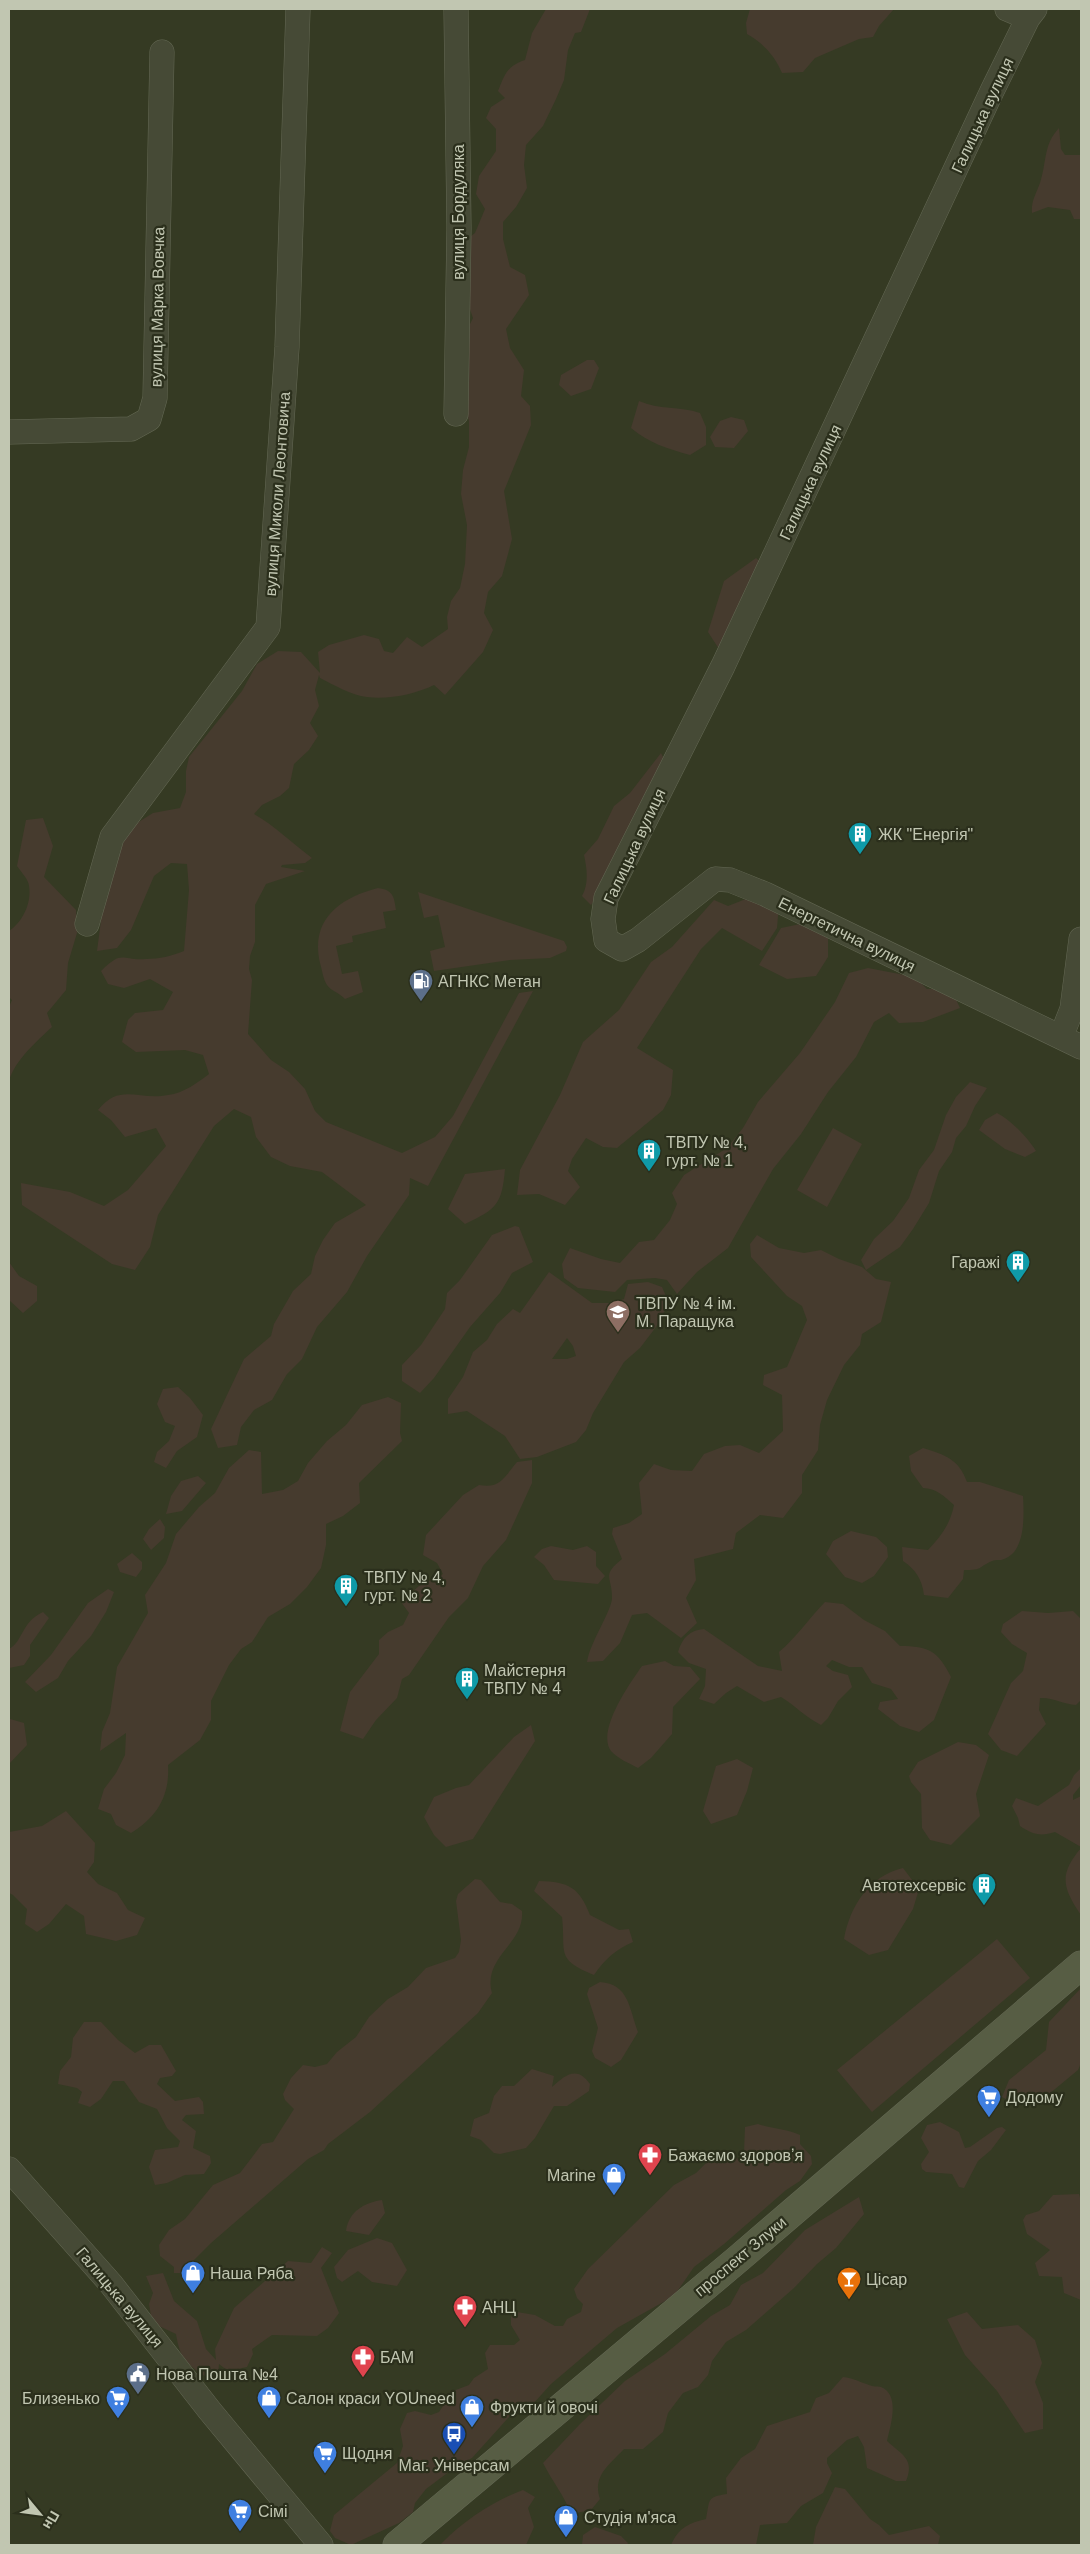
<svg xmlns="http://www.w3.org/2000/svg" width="1090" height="2554" viewBox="0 0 1090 2554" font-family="Arial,sans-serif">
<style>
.green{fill:#463b2e;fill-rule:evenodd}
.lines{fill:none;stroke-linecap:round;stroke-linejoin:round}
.minor-casing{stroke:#646854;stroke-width:25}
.secondary-casing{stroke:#646854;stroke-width:29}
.minor{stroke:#464a36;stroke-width:24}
.secondary{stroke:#575d44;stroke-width:28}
.labels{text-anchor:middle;stroke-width:4.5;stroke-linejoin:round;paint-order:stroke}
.street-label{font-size:16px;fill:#c1c6b1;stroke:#2b2f1c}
.poi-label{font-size:16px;fill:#c1c6b1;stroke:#2b2f1c;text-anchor:start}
</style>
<rect width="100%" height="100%" fill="#353a23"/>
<path class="green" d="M546,9H590L581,32L575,33L568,50L564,80L556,99L543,126L526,145L524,165L527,188L516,207L503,222V239L510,267L525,275L529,295L506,329L510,348L524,370L521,396L530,406L531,425L504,491L512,539L502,576L488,592L484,613L493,630L483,652L445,695L434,685C416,694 388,700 367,697C351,695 334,685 320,678L319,675L315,690L319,706L310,723L318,736L309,750L294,764L289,788L280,796L262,805L254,814C275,826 292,843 312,858L305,863L282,865L281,867L305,871L266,884L255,905V942L250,956L249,969L252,980L248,1034L271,1060L289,1072L305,1089L315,1111L326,1122L402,1153L435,1137L453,1116L519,993L533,991L428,1186L410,1178L409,1195L367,1256L347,1292L317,1327L302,1359L287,1374L272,1400L254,1410L241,1427L237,1445L218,1448L211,1429L244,1359L271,1336L274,1324L293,1291L311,1274L315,1256L323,1240L335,1223L366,1205L322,1172L290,1166L271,1157L256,1137L251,1117L234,1109L214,1126L158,1215L150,1247L135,1270L112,1264L22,1205L21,1183L70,1192L104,1206L128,1190L166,1146L156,1128L125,1137L111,1120L98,1110C120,1082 139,1101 168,1095C184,1093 197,1083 209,1074L203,1055L185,1050L136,1052L122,1042L128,1020L135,1013L163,1010L173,992L150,979L124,988L108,984L101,971C123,949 121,961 146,959C159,959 172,956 184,951L189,890L187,864L171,863L154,876L131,930L117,948L97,951L105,890L129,828L153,813L180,808L186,792V771L189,757L242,691L257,664L278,651L301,652L320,673L318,652L329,645L364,635L379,639L384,651L393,653L407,637L422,647L448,629L447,617L451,601L460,588L465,564L467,525L461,494L463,470L469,447V421L464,401V336L473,318L467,301L462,243L475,233L485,209L476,194L479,176L496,151V129L486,118L491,107L505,98L498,91C505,74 507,66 525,60L532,33Z
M750,9H894L879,26L873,37L859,39L815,58L803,72L782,73C775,56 763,43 747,34L746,23Z
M1059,128L1061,149L1065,155H1081V219H1074L1070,210L1048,207L1032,213C1031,201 1036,194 1040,183C1047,162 1043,145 1059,128Z
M587,360H594L599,368L591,389L571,396L559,385L561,375Z
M639,401C659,410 680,406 700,413L706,427V445L690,455C668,449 649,443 631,428Z
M731,417L744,420L748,431L734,448L715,447L710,437L720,421Z
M756,558L769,569L719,649L708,632L724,581Z
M661,753L664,759L632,848L591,905L582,896C589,883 587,869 584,855L598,839L614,806L630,793Z
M43,818L53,846L44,877L76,910L77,933L68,963L66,990L47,1013L52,1027C36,1042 15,1060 9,1081V1007L12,1000L9,997V931C22,923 32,903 29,886C29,880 21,872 17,866L26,820Z
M378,888C393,890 394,896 396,910L383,912L386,928L352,936L353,942L336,946L342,974L358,971L363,992L345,999C340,993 331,991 327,985C323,979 322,969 320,963C310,920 339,898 378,888Z
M418,892L564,941L567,947L566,951L550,958L510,960L434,971L430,951L445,947L438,915L424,918Z
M756,895L779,904L777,928L762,951L722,928L701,949L637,1048L673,1070L671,1095L663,1110L617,1148L603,1147L586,1138L572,1159L568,1171L580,1187L565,1205L539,1194L517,1195L520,1170L560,1095L583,1042L619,1010L651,962L672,947L714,900L728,906Z
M810,922L828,937V957L816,976L787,979L759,965L781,928Z
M868,968L915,977L927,989H951L960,1008L923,1022L899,1023L889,1013L874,1022L856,1057L828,1092L801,1134L773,1169L728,1248L697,1272L677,1294L667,1280L655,1278L627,1280L615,1292L578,1288L564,1278L562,1264L570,1248L601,1259L620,1263L639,1242L654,1240L670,1220L677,1204L672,1193L684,1175L727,1148L743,1128L758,1102L800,1053L835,1002L849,973Z
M970,1082L987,1088L975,1106L966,1126L956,1138L952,1152L939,1171L929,1203L913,1229L900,1247L866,1270L861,1260L874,1239L893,1221L909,1198L919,1170L934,1150L946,1115L956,1097Z
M997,1113C1011,1120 1028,1138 1036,1151L1025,1157L1005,1149L979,1130L985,1120Z
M833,1128L862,1144L827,1207L797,1190Z
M505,1169C502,1204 497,1209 465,1224L448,1209L465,1174Z
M515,1226L519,1227L533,1262L512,1273L500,1293L470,1327L434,1378L420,1393L402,1381V1365L421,1345L445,1309L447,1293L460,1280L492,1235Z
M757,1235L779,1248L804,1253L821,1250L839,1259L862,1267L876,1279L891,1282L881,1322L862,1334L860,1345L844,1365L827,1400L820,1425L818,1450L802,1475V1493L783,1518L760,1515L736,1533L733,1549L694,1559L696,1580L686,1598L697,1623L681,1638L647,1613L632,1615L620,1643L603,1661L587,1662C590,1642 613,1609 612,1597C612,1576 601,1576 622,1559L612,1534L613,1528L629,1523L642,1514L639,1483L654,1464L671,1470L692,1471L704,1454L725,1446L740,1445L759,1453L783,1431L782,1395L763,1385L764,1375L787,1367L807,1320L802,1306L787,1296L751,1257L750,1244Z
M9,1262L19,1276L37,1286V1301L23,1313L9,1300Z
M549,1272L592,1303H612L624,1299L628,1284L648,1282L662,1287L669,1303L656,1327L640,1348L624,1362L593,1413L586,1430L576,1442L537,1457L520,1459L505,1436L467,1411L448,1414V1399L463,1377L473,1352L487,1340L497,1324L513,1309L520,1313ZM567,1338L573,1346L576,1356L567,1359H552Z
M178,1387L190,1398L203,1415L197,1437L177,1451L166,1468L154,1462L157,1452L169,1441L175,1426L165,1422L157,1404L163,1389Z
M388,1397L401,1403L400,1433L402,1441L359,1483L360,1503L343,1516L326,1524V1545L321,1568L307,1587L290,1604L268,1617L252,1642L241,1649L229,1665L211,1701V1720L200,1740L168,1765C170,1796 157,1817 131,1833L116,1825L111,1814L98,1809L104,1789L116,1773L125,1755L126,1733L100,1751L102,1732L110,1713L117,1667L148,1613L145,1595L166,1563L176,1534L199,1507L215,1493L229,1468L249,1450L261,1452L262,1494L283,1490L298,1481L308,1463L327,1441L346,1425L362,1405Z
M923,1448C945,1455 959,1459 967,1482H980L1023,1496C1024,1515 1026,1551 1004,1559C1000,1561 996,1559 992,1561C976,1568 984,1570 964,1570L963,1579L948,1598L924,1595C922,1579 915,1569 903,1561L902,1547L928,1550C941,1536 950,1525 954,1505C945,1497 936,1488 923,1488L911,1471L909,1456Z
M532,1460V1483L506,1540L483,1566L468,1598L449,1617L409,1675L402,1679L397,1698L376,1720L363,1739L340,1731L350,1692L379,1654V1640L388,1632L403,1625L409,1613L401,1602L419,1586L443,1574L437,1563L423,1555L426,1535L463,1495L479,1485C501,1489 504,1477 517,1462Z
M198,1476L206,1483L182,1511L166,1514L171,1496L181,1481Z
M160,1519L165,1527L164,1538L151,1550L143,1539L149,1529Z
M851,1531L876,1537L887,1547L888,1557L874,1576L862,1583L845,1577L826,1554L833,1541Z
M551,1546L573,1550L587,1546L596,1552V1566L605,1576L598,1584L554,1580L544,1565L534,1557L542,1549Z
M132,1553L142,1562V1569L136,1577L120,1572L117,1564Z
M108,1589L114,1592L106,1612L91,1636L68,1661L58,1678L36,1692L25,1682L51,1655L88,1603Z
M825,1602L843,1604L864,1620L885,1631L900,1646C929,1646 938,1651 951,1677L934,1720L919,1732L900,1726L878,1709L880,1702L898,1699L891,1689L872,1683L862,1667H849L832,1660L826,1666L833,1671L848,1675L852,1687L838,1701L828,1718L821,1725C805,1717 796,1706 781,1697L764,1702L737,1686L726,1693L714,1704L699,1699L705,1686L706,1669L689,1663L678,1652C682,1638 690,1630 704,1629L758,1666L782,1671L779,1652C797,1637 809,1618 825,1602Z
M1022,1611L1048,1613L1073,1611L1081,1619V1700L1076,1705C1063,1704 1052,1697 1040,1698L1039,1710L1046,1724L1017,1756L1001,1750L988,1734L1011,1683L1023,1671L1027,1653L1012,1644L1001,1632L1003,1624Z
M43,1612L49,1618L30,1645V1656L24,1665L9,1668V1649C23,1642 21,1622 43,1612Z
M665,1661L674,1666L690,1667L700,1679L673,1707L672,1734L651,1758L638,1768C629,1763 618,1759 611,1751C596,1731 630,1683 642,1666Z
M10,1719L24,1723L27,1745L9,1764Z
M531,1725L535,1741L473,1839L446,1847L434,1835L424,1817L434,1797L456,1788L469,1785L514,1737Z
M958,1742L976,1745L989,1755L976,1794L980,1816L951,1845L930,1840L922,1828L921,1794L911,1782L909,1776L918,1762Z
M737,1759L753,1768L747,1791L737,1815L711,1824L703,1811L716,1766Z
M1081,1768V1785L1073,1795V1800L1081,1796V1847L1055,1832C1040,1837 1032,1834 1020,1826L1018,1818L1012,1806L1016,1798L1038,1806L1069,1785L1074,1775Z
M66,1811L95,1843L94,1862L87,1872L98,1884L117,1893L128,1910L145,1918L137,1935L116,1941L86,1934L84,1916L66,1904L49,1924L37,1932L25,1924L27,1909L13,1895L9,1893V1832L42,1826Z
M1081,1848V1915C1062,1887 1059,1874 1081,1848Z
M903,1868L919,1889L913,1909L888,1950L869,1955L844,1939C850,1906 869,1876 903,1868Z
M475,1879L481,1880L500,1902L512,1904L522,1911C525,1944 482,1957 492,1993L478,2013L370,2112L328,2144L324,2150L308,2159L211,2243L181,2273H174V2267L160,2256L159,2245L169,2230L185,2219L213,2185L240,2173L262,2144L273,2142L294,2109L285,2100L283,2094L291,2078L303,2065L315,2067L327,2064L337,2052L356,2037L369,2017L388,1999L408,1987L426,1968L455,1958L459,1952L461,1940L456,1901L458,1894Z
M539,1881C569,1882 579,1887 590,1915L619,1930L629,1929L633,1942C615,1950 605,1959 594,1975C555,1959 566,1953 562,1917L534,1891Z
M997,1939L1030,1978L872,2112L837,2070Z
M600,1982C629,1984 629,2008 638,2032L621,2060L611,2067L595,2058L592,2051L598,2028L587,1994L589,1988Z
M1081,1988V2063L1078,2070L1037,2104H1015L1002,2097L1009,2080L1046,2050L1049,2022Z
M84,2022H101L118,2040L135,2053L149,2045H161L176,2071L172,2076L160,2078L157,2084L175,2101L199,2097L203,2102L204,2114L186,2115L182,2120L196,2131L193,2148L210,2156L211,2163L204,2174L185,2175L167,2183L155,2185L149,2167L155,2150L178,2147L180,2141L167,2128L157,2109L139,2102L124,2081H113L101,2099L90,2107L78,2103L82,2092L77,2088L58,2084L60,2071L71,2057L73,2038Z
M532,2069L554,2076L552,2087C565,2075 577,2065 590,2084L589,2091L567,2106H554L535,2138L526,2148L500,2154L494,2153L481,2140L470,2136L474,2119L489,2113L494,2096L502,2086H514Z
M940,2122L959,2132L965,2148L970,2147L997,2128L1002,2127L1006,2130L991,2150L978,2161L964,2188L959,2187L952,2174L926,2172L922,2169L921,2164L929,2152L921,2138L927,2125Z
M758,2124C772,2129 788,2129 800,2135V2144L811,2156L812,2164L800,2181L786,2190L724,2244L694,2267L674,2296L617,2328L551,2384L533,2404L509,2417L472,2458L454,2468L426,2489L415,2503L413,2512L399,2523L351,2545L335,2538L330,2531L334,2515L397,2463L403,2446L400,2429L407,2413L415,2411L431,2415L439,2412L453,2391L469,2385L474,2378L488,2369L485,2353L490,2345H514L520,2340L511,2325V2317L517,2312L535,2315L555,2326H563L567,2319L581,2312L583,2304L577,2298L574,2289L588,2269L674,2185L696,2173L707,2162L739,2158L744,2152L745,2127Z
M1079,2194L1081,2201V2300L1064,2293L1062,2277L1039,2276L1035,2263L1050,2250L1027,2234L1023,2220L1026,2215L1039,2211L1053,2195Z
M859,2197L864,2214L836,2248L817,2264L794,2288L746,2330L726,2342L712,2361L708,2375L698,2387L683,2393L668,2413L663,2432L643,2449H624C609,2465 592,2476 600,2499L591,2510L571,2514C564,2495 552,2481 543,2463L580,2424L625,2381L665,2354L711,2316L730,2305L741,2285L763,2273L805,2230Z
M382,2200L385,2213L369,2235L346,2231C349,2211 364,2203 382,2200Z
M377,2238L392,2243L407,2270L397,2286L372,2282L358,2271L342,2282L337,2278L334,2267L348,2250Z
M322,2247L332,2253L321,2268L339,2313L328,2328L317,2336L272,2335L252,2349L253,2354L247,2367L228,2371L219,2364L218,2376L206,2377C186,2363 180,2359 176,2334L159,2326L151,2316L149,2304L153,2293L146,2276L163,2273L174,2301L197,2321L206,2349L216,2360L215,2349L234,2308L288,2261L311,2263Z
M967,2312L982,2329L1018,2325L1035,2340L1042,2363L1035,2382L1043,2403V2429L1025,2433L997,2391L965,2355L947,2319Z
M843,2377C853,2378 860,2382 869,2385C873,2387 877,2386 881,2387C901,2395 890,2427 887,2441C902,2455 915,2459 906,2481H896L867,2468L864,2447L858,2436L847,2440L827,2458V2463L832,2473L823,2493L801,2506L787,2523L760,2525L756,2545H671C678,2528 689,2523 706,2519C710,2500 706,2497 727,2494L726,2478L741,2458L755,2449L767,2426L810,2412L816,2398L829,2393Z
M835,2487L845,2489L870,2519L879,2525L889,2535L929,2526L940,2536L938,2545H813L816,2527Z
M523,2490L535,2497L528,2508L534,2527L526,2545H440C462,2522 493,2501 523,2490Z
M595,2527L621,2536L628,2543L627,2545H582L583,2535Z"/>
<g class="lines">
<defs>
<path id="minor" d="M1007,9L1028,18
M1035,9L1028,18L992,91L723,666L606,898L603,919L606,940L622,949L638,940L715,879L730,880L765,894L1081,1047
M456,414L459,228L456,9
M9,432L131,429L149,419L155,398L162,52
M87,924L112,837L268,627L287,347L298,9
M1061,1037L1072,1009L1081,939
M9,2169L111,2284L210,2411L321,2545"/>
<path id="secondary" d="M397,2545L738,2259L1081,1965"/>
</defs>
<use href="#minor" class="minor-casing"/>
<use href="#secondary" class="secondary-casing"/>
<use href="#minor" class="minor"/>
<use href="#secondary" class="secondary"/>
</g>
<defs>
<symbol id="building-pin" viewBox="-11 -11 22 30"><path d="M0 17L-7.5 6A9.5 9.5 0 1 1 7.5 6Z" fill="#0f9aa8" stroke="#2b2f1c"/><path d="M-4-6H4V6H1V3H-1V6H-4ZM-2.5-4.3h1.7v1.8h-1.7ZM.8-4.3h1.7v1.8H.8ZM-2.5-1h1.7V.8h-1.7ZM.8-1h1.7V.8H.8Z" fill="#fff"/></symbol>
<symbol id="fuel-pin" viewBox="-11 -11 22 30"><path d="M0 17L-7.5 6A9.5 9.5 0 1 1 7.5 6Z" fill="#5c6f8a" stroke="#2b2f1c"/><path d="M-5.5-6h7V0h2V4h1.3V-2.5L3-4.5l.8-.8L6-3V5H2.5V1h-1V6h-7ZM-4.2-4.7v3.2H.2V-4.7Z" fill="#fff"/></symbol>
<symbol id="university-pin" viewBox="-11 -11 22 30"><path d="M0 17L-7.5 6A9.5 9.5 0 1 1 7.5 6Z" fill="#8d6e63" stroke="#2b2f1c"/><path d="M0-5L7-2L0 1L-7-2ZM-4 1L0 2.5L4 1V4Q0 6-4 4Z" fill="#fff"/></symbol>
<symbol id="supermarket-pin" viewBox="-11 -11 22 30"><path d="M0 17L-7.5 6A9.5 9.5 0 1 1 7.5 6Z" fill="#3f7fe0" stroke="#2b2f1c"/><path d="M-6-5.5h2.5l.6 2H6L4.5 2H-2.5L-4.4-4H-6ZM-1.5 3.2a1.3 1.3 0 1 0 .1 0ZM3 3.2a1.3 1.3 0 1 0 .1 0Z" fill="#fff"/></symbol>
<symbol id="pharmacy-pin" viewBox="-11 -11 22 30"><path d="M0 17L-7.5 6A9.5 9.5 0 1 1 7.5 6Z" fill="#e0444e" stroke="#2b2f1c"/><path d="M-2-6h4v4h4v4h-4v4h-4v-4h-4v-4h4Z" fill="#fff"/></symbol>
<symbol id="shop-pin" viewBox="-11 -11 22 30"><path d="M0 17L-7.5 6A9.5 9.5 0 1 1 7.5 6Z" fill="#3f7fe0" stroke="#2b2f1c"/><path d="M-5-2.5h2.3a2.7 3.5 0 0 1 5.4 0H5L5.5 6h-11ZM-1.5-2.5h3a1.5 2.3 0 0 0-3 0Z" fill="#fff"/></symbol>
<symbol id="bar-pin" viewBox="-11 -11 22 30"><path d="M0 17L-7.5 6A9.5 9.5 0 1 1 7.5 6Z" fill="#e8710a" stroke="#2b2f1c"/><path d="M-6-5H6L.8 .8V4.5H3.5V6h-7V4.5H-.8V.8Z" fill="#fff"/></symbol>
<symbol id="civic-pin" viewBox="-11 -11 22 30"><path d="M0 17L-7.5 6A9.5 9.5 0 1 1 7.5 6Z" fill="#5c6f8a" stroke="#2b2f1c"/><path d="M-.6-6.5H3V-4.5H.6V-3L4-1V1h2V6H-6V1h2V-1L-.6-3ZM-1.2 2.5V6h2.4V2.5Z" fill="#fff"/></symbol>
<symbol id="bus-pin" viewBox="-11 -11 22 30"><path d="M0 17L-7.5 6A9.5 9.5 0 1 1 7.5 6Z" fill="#1a4fb4" stroke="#2b2f1c"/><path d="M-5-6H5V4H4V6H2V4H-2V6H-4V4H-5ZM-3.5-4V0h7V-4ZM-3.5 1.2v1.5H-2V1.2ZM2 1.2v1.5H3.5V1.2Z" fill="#fff"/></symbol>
</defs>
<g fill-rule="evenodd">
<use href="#building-pin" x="846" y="820" width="28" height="38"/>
<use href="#fuel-pin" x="407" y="967" width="28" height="38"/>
<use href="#building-pin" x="635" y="1137" width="28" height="38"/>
<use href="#building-pin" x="1004" y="1248" width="28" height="38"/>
<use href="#university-pin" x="604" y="1298" width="28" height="38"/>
<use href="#building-pin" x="332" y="1572" width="28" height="38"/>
<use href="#building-pin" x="453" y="1665" width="28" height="38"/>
<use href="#building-pin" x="970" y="1871" width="28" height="38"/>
<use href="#supermarket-pin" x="975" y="2083" width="28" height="38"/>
<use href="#pharmacy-pin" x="636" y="2141" width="28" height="38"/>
<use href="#shop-pin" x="600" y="2161" width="28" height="38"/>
<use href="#shop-pin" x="179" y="2259" width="28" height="38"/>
<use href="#bar-pin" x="835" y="2265" width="28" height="38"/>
<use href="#pharmacy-pin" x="451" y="2293" width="28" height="38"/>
<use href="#pharmacy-pin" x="349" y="2343" width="28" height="38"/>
<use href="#civic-pin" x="124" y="2360" width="28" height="38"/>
<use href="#supermarket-pin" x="104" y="2384" width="28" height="38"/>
<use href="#shop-pin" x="255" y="2384" width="28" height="38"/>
<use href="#shop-pin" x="458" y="2393" width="28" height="38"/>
<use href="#bus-pin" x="440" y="2420" width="28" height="38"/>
<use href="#supermarket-pin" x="311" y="2439" width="28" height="38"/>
<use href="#supermarket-pin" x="226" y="2497" width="28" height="38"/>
<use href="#shop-pin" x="552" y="2503" width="28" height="38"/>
</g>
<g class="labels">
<g class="street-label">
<text transform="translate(982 115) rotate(-65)" y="6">Галицька вулиця</text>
<text transform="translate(458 212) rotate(-90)" y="6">вулиця Бордуляка</text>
<text transform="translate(157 307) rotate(-89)" y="6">вулиця Марка Вовчка</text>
<text transform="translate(810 482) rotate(-65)" y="6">Галицька вулиця</text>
<text transform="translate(277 494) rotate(-86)" y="6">вулиця Миколи Леонтовича</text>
<text transform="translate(634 846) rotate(-65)" y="6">Галицька вулиця</text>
<text transform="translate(847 934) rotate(26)" y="6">Енергетична вулиця</text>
<text transform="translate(740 2256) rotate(-40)" y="6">проспект Злуки</text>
<text transform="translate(120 2297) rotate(50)" y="6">Галицька вулиця</text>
</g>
<g class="poi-label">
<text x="878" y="840">ЖК "Енергія"</text>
<text x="438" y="987">АГНКС Метан</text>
<text x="666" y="1148">ТВПУ № 4,<tspan x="666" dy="18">гурт. № 1</tspan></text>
<text x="1000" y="1268" text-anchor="end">Гаражі</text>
<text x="636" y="1309">ТВПУ № 4 ім.<tspan x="636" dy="18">М. Паращука</tspan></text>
<text x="364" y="1583">ТВПУ № 4,<tspan x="364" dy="18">гурт. № 2</tspan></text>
<text x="484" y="1676">Майстерня<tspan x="484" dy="18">ТВПУ № 4</tspan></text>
<text x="966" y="1891" text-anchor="end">Автотехсервіс</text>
<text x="1006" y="2103">Додому</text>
<text x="668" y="2161">Бажаємо здоровʼя</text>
<text x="596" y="2181" text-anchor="end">Marine</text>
<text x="210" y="2279">Наша Ряба</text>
<text x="866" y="2285">Цісар</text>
<text x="482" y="2313">АНЦ</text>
<text x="380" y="2363">БАМ</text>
<text x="156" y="2380">Нова Пошта №4</text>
<text x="100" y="2404" text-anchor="end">Близенько</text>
<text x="286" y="2404">Салон краси YOUneed</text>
<text x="490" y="2413">Фрукти й овочі</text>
<text x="342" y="2459">Щодня</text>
<text x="454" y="2471" text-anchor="middle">Маг. Універсам</text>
<text x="258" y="2517">Сімі</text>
<text x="584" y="2523">Студія м'яса</text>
</g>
</g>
<rect width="1090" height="2554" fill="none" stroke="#c1c6b1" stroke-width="20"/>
<g transform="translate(40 2514) rotate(119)" stroke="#2b2f1c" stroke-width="4" paint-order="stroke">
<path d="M0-4L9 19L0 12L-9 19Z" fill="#c1c6b1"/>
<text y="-8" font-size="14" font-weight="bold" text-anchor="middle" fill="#c1c6b1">Пн</text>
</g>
</svg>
